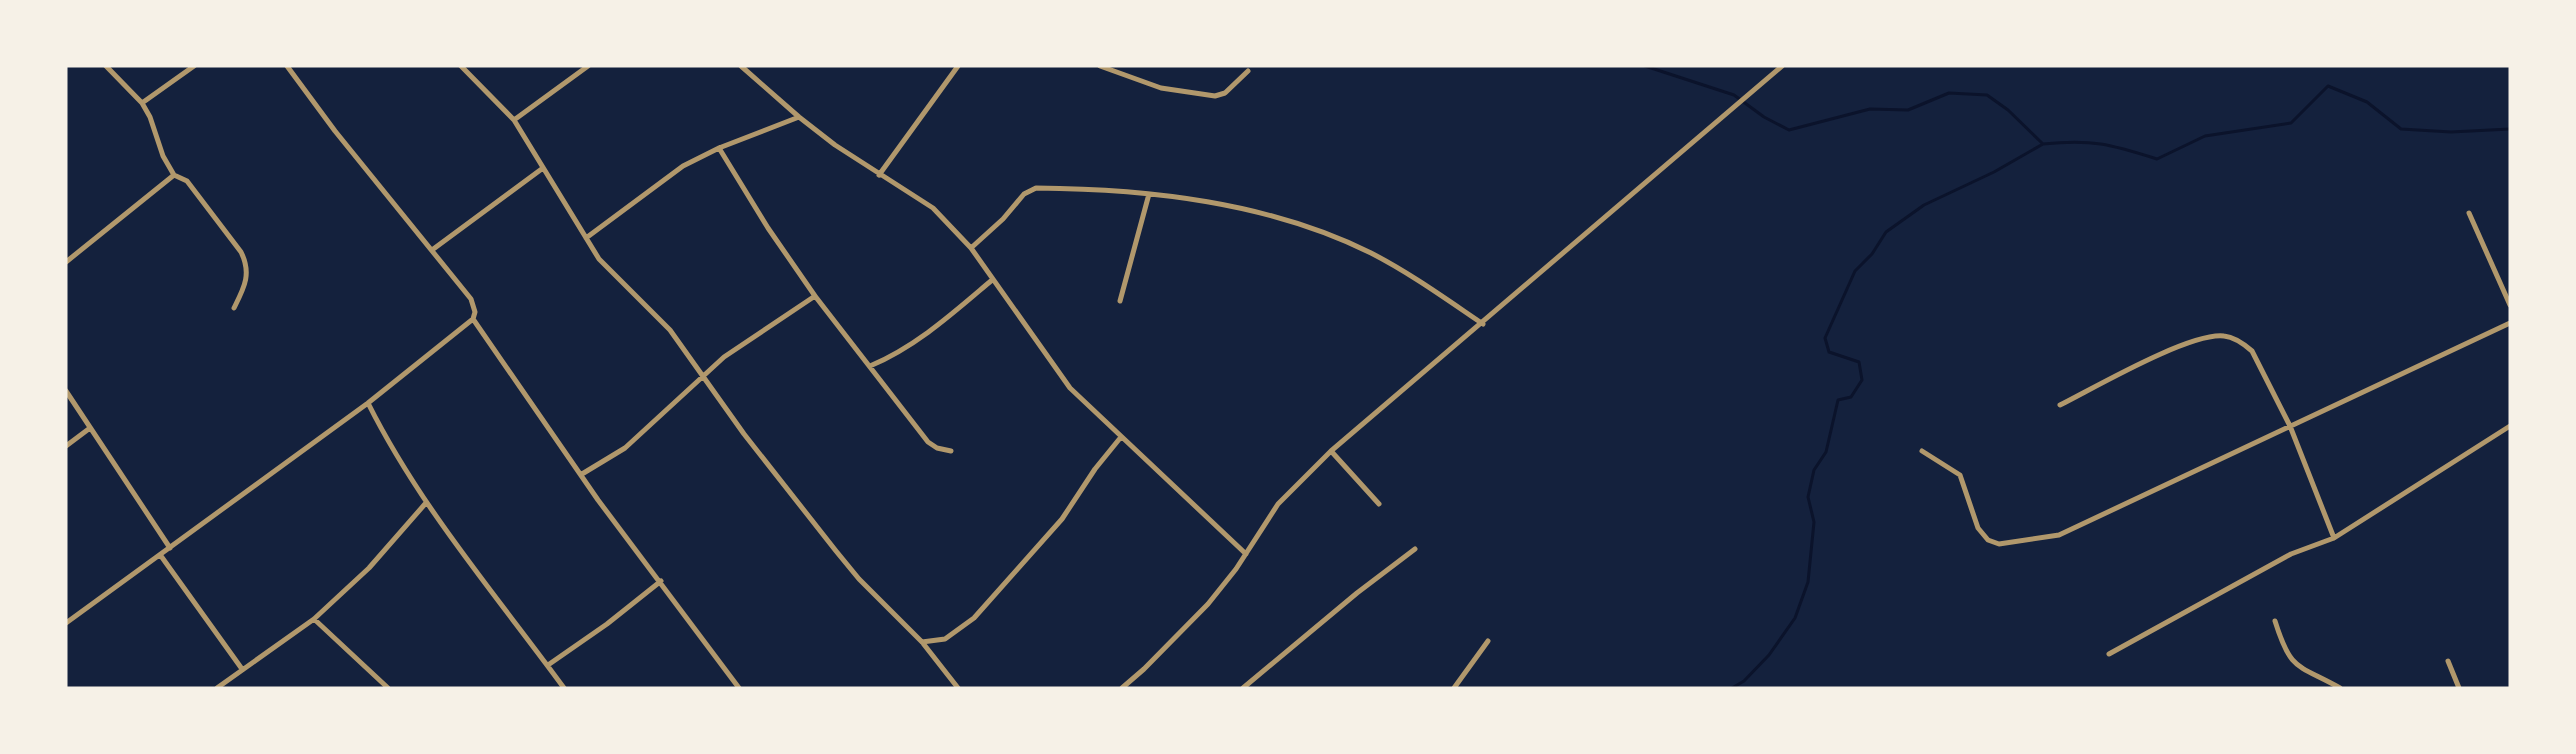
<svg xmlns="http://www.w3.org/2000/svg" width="2576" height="754" viewBox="0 0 2576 754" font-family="Ubuntu,sans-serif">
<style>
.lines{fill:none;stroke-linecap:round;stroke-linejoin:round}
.stream{stroke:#0b132b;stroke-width:3}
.minor{stroke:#b1986c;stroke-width:5}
</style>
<rect width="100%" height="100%" fill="#14213d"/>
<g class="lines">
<path class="stream" d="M1645,66L1734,95L1764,117L1789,130L1870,109L1908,110L1949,93L1987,95L2008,110L2043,144C2092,139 2110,144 2157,159L2205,136L2291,123L2328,86L2367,102L2401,129L2451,132L2510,129
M1732,688L1744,681L1769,655L1795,618L1808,582L1814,522L1808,497L1814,470L1826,452L1838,400L1851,397L1862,380L1859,362L1829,352L1825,338L1855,271L1872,254L1886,232L1924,205L1994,172L2043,144"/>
<path class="minor" d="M106,66L142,103L150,117L163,156L174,175L187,181L241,252C252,274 244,288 234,308
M461,66L514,120L599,259L670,330L744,434L836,551L859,579L922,642L958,688
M741,66L799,117L835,145L933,208L971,248L1003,219L1024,194L1036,188C1149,189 1268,202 1371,253C1410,273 1446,299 1483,324
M1100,66L1161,88L1215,96L1225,93L1248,71
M142,103L194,66
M514,120L588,66
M719,148L768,228L815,296
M879,175L958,66
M2469,213L2510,305
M586,238L683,166L719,148L799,117
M971,248L1070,388L1246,554
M432,250L543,168
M66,262L174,175
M1120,301L1149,194
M473,319L598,500L739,688
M870,366C917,346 953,313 992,280
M66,391L170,548
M368,403C420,507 496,595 564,688
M2060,405C2094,388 2190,332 2224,336C2235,337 2244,344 2252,351L2290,426L2334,538L2291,554L2109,654
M66,446L90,428
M1331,451L1782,66
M1922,451L1960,475L1978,528L1988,540L1999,544L2059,535L2510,323
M582,474L625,448L724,357L815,296L928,442L937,448L951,451
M2334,538L2510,426
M161,556L242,669
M314,619L388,688
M2275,621C2291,672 2297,664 2340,688
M66,623L368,403L473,319L475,312L471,299L335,131L287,66
M922,642L945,639L974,618L1062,519L1095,469L1121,437
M2448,661L2459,688
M548,665L607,624L661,581
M217,688L314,619L369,568L425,504
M1122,688L1144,669L1208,604L1236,569L1278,504L1331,451L1379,504
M1243,688L1357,593L1415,549
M1454,688L1488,641"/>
</g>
<rect width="2576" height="754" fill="none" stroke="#f6f1e7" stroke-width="135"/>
</svg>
